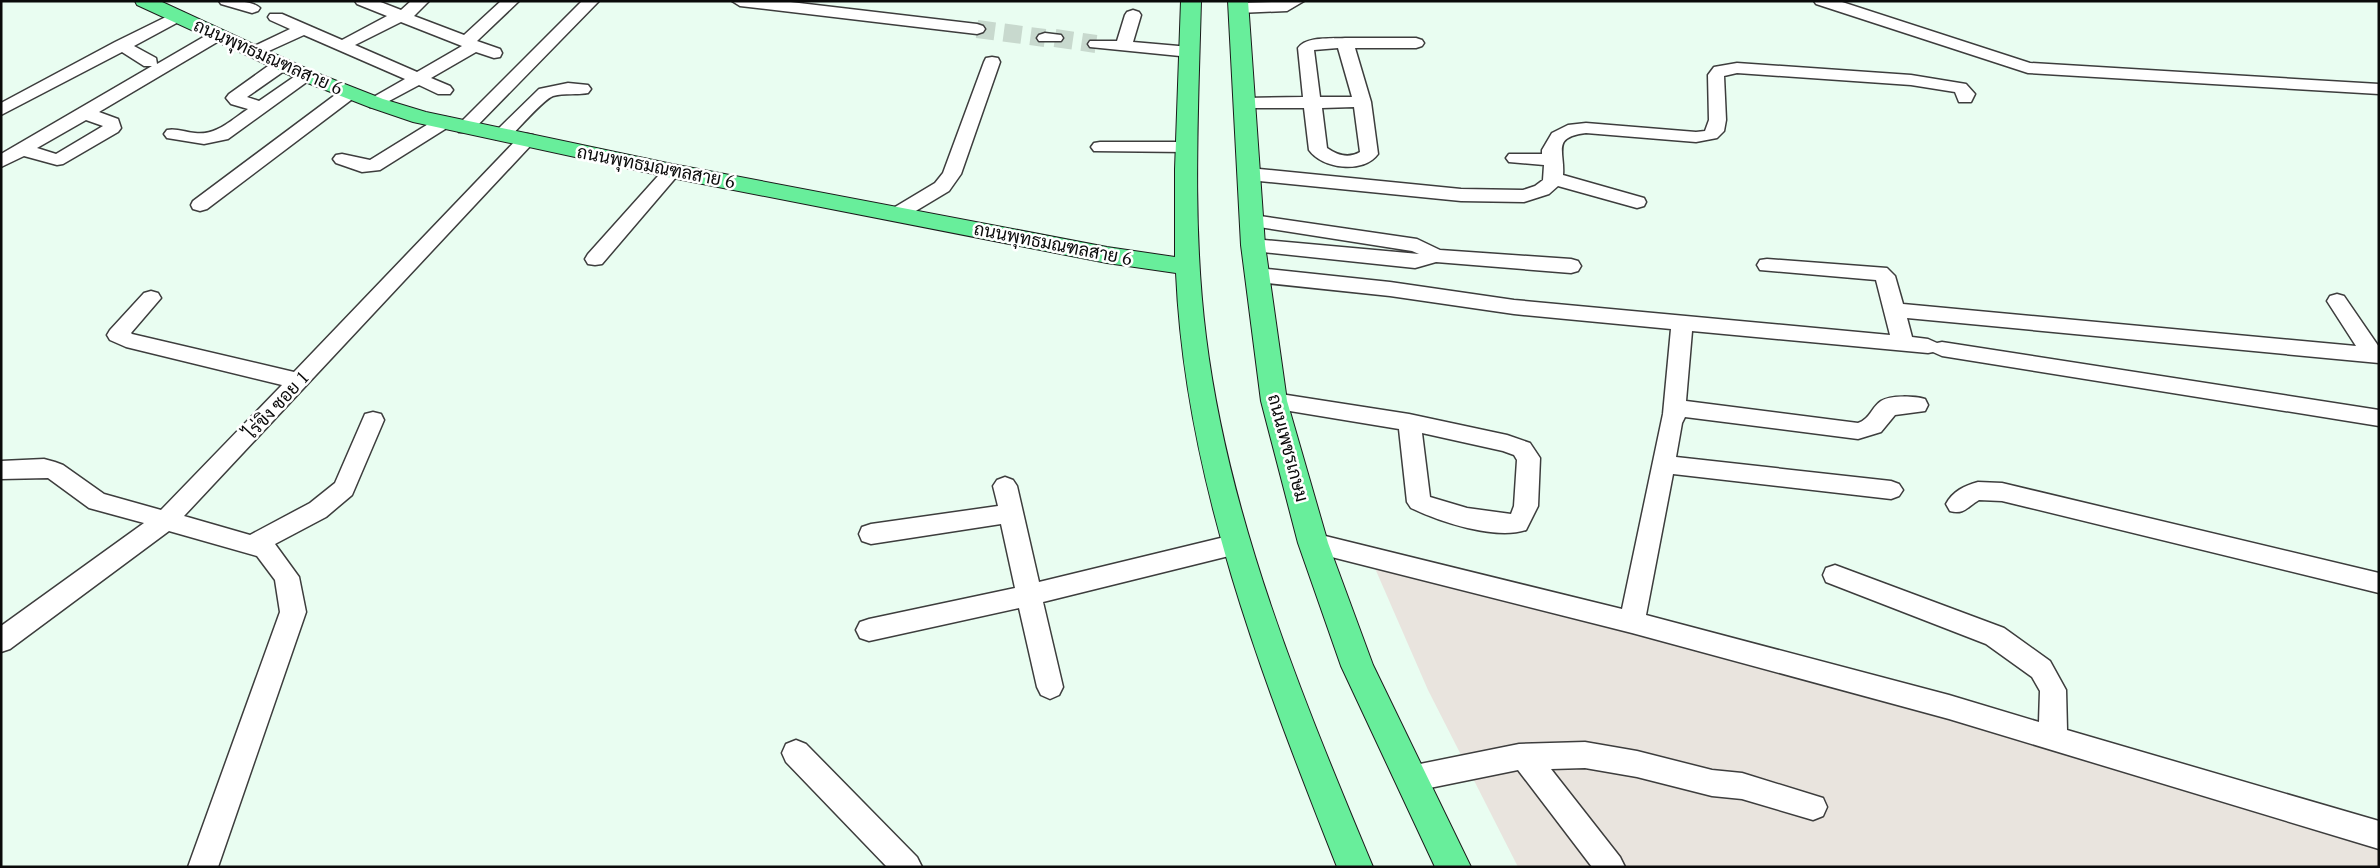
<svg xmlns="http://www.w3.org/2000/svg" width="2380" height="868" viewBox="0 0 2380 868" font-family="'PT Serif',Sarabun,serif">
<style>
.industrial{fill:#e9e4de}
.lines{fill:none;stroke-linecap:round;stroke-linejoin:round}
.minor-tunnel{stroke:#c8d9ce;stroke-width:18;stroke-dasharray:18 9;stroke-linecap:butt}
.minor-casing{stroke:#3d3d3d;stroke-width:3}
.major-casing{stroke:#1b1b1b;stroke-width:2}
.minor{fill:#fff;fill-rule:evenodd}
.major{fill:#68ee9b;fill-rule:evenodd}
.labels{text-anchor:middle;stroke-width:5;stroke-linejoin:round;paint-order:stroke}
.street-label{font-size:18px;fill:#0a0a0a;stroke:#fff}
</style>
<rect width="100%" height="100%" fill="#e9fdf1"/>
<path class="industrial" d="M1367,550L2379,839V867H1518L1428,690Z"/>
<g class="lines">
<path class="minor-tunnel" d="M977,29L1045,38
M1055,38L1096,44"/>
<defs>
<path id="minor" d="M219,1C231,1 252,0 260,8L258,11L252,13L221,4Z
M355,1H378L401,10L411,1H429L414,16L464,35L501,1H519L477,41L500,49L502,53L500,57L494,58L476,52L431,78L450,86L453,90L450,94H438L419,85L376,108L370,107L367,103L370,99L405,79L304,35L260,55H248L246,52L248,49L290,29L270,20L268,17L270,14H282L342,40L387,16L357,4ZM401,22L462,46L417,72L355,45Z
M582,1H599L471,132H459L456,128L459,124Z
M732,1H782L977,24L983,26L985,29L983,32L977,34L740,6Z
M1304,1L1287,11L1238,13L1232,11L1230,8L1232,5L1238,3Z
M1814,1H1839L2030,63L2379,84V94L2028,73L1816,4Z
M1133,10L1139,12L1141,15L1133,42L1190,47L1196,49L1198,52L1196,55L1190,57L1090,47L1088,44L1090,41H1117L1125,15L1127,12Z
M178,11L184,13L186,16L184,19L134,46L156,58L157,64L212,32H224L226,35L224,38L99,112L118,119L121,128L118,132L63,164L57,165L24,156L1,167V154L152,66H144L122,52L1,115V103L115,42ZM86,120L103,126L56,154L37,148Z
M1045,33L1061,35L1063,38L1061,41H1039L1037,38L1039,35Z
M1345,38H1416L1422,40L1424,43L1422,46L1416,48H1355L1371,102L1378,154C1364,174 1322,169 1309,150L1304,108H1244L1238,107L1235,103L1238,99L1244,98L1303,97L1298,48C1306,36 1331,39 1345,38ZM1338,48L1352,97H1320L1314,50ZM1354,107L1360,152C1348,159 1337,155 1327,148L1322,108Z
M992,57L998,58L1000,62L961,174L949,191L904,218L897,220L890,218L887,214L890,210L935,183L943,173L984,62L986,58Z
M281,60L287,61L289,65L287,69L247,97L259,101L301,72H313L315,76L228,139L204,144L167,138L164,134L167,130C176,128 185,132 195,133C216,136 231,120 248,109L231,104L226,98L229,94L275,61Z
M1737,63L1911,75L1966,84L1975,94L1971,102H1959L1955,92L1911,85L1737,73L1724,76L1726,120L1724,131L1717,138L1696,142L1586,133C1551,137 1565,152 1563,175L1644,198L1646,202L1644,206L1637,208L1558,186L1549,194L1524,202L1461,201L1249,180L1242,178L1240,174L1242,170L1249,168L1461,189L1523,190L1535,186L1543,180L1544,165L1509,162L1506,158L1509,154H1542V150L1552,133L1568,125L1586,123L1696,132L1705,131L1709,120L1708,75L1714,67Z
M568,83L588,85L591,89L588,93C577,95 565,93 553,96C544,99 517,130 508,139H496L493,135L496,131L539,89Z
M349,88L355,89L358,93L355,97L207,209L200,211L193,209L191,205L193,201L343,89Z
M444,117L450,118L453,122L450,126L380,170L362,172L336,163L333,159L336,155L342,154L370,160L438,118Z
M527,134L533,135L536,139L533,143L184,516L250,535L310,503L335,483L365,414L373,412L381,414L384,420L352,495L326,517L275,544L299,577L306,612L218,867H188L280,612L275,580L257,556L169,531L10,649L1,652V626L144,523L89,508L48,478L1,479V461L44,459L55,462L63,465L104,494L161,510L282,385L126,347L110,340L107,335L110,330L144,293L151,291L158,293L161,298L131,333L132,334L294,372L521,135Z
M1100,142H1187L1193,143L1196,147L1193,151L1187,152L1094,151L1091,147L1094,143Z
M672,165L678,167L681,171L678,175L602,264L595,265L588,264L585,259L588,254L666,167Z
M1253,215L1417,239L1440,250L1571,259L1578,261L1581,266L1578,271L1571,273L1436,262L1415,268L1253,251L1246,249L1243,245L1246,241L1253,239L1419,254L1412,251L1246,225L1243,221L1246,217Z
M1767,259L1887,268L1895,276L1903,304L2356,346L2327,301L2330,296L2337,294L2344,296L2379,347V363L1907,318L1912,337L1928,339L1937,343L1942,342L2379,410V426L1942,356L1933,352L1928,353L1692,331L1686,401L1858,423C1870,419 1871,408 1881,401C1891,395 1914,396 1925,399L1928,405L1925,411L1895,415L1881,432L1858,439L1685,417L1682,423L1676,457L1891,481L1899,484L1903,490L1899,496L1891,499L1673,474L1646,615L1949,695L2039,722L2040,691L2032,677L1986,644L1826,582L1823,575L1826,568L1835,565L2004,628L2050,661L2066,690L2067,730L2379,821V849L1949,719L1632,633L1304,550L1301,543L1304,536L1313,533L1622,609L1663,414L1671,329L1514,314L1390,296L1257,282L1250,280L1247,275L1250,270L1257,268L1390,282L1514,300L1890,335L1876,280L1760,270L1757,265L1760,260Z
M1274,393L1409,414L1507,435L1530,443L1540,458L1538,506L1526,530C1495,540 1440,522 1411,508L1407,502L1399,429L1266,407L1263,401L1266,395ZM1422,433L1503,451L1514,455L1517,460L1514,506L1511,514L1467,508L1430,497Z
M1005,477L1013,480L1017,486L1039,582L1237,534L1246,537L1249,544L1246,551L1237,554L1043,602L1063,687L1059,695L1050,699L1041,695L1037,687L1019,608L869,641L860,638L856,630L860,622L869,619L1015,588L1001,524L871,544L862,541L859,534L862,527L871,524L998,506L993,486L997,480Z
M1978,482L2002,483L2379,573V593L2002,501L1979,500C1967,507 1964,515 1950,511L1946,504C1953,491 1964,486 1978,482Z
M796,740L806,744L917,857L922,867H887L786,762L782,753L786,744Z
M1585,742L1637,751L1712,770L1742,773L1823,798L1827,807L1823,816L1813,820L1742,799L1712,796L1637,777L1585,768L1551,769L1620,857L1625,867H1592L1518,770L1410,792L1400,788L1396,779L1400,770L1410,766L1519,744Z"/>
<path id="major" d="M135,1H160L314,72L383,99L426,112L672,164L1107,247L1175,257V169L1181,1H1201C1198,113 1192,226 1206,337C1229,521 1302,697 1373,867H1337C1262,677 1185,480 1176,273L1107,263L672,178L413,122L369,107L300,80L137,5Z
M1228,1H1248L1265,245L1287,401L1328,543L1373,665L1471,867H1435L1341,666L1298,543L1261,401L1241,245Z"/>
</defs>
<use href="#minor" class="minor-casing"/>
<use href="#major" class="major-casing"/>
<use href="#minor" class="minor"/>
<use href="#major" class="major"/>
</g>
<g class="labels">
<g class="street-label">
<text transform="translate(268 57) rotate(24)" y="6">ถนนพุทธมณฑลสาย 6</text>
<text transform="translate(656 167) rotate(11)" y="6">ถนนพุทธมณฑลสาย 6</text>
<text transform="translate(1053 244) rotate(11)" y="6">ถนนพุทธมณฑลสาย 6</text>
<text transform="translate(277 405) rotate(-47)" y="6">ไร่ขิง ซอย 1</text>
<text transform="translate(1288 448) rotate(75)" y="6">ถนนเพชรเกษม</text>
</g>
</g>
<rect width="2380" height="868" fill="none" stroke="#0a0a0a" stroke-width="5"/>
</svg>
